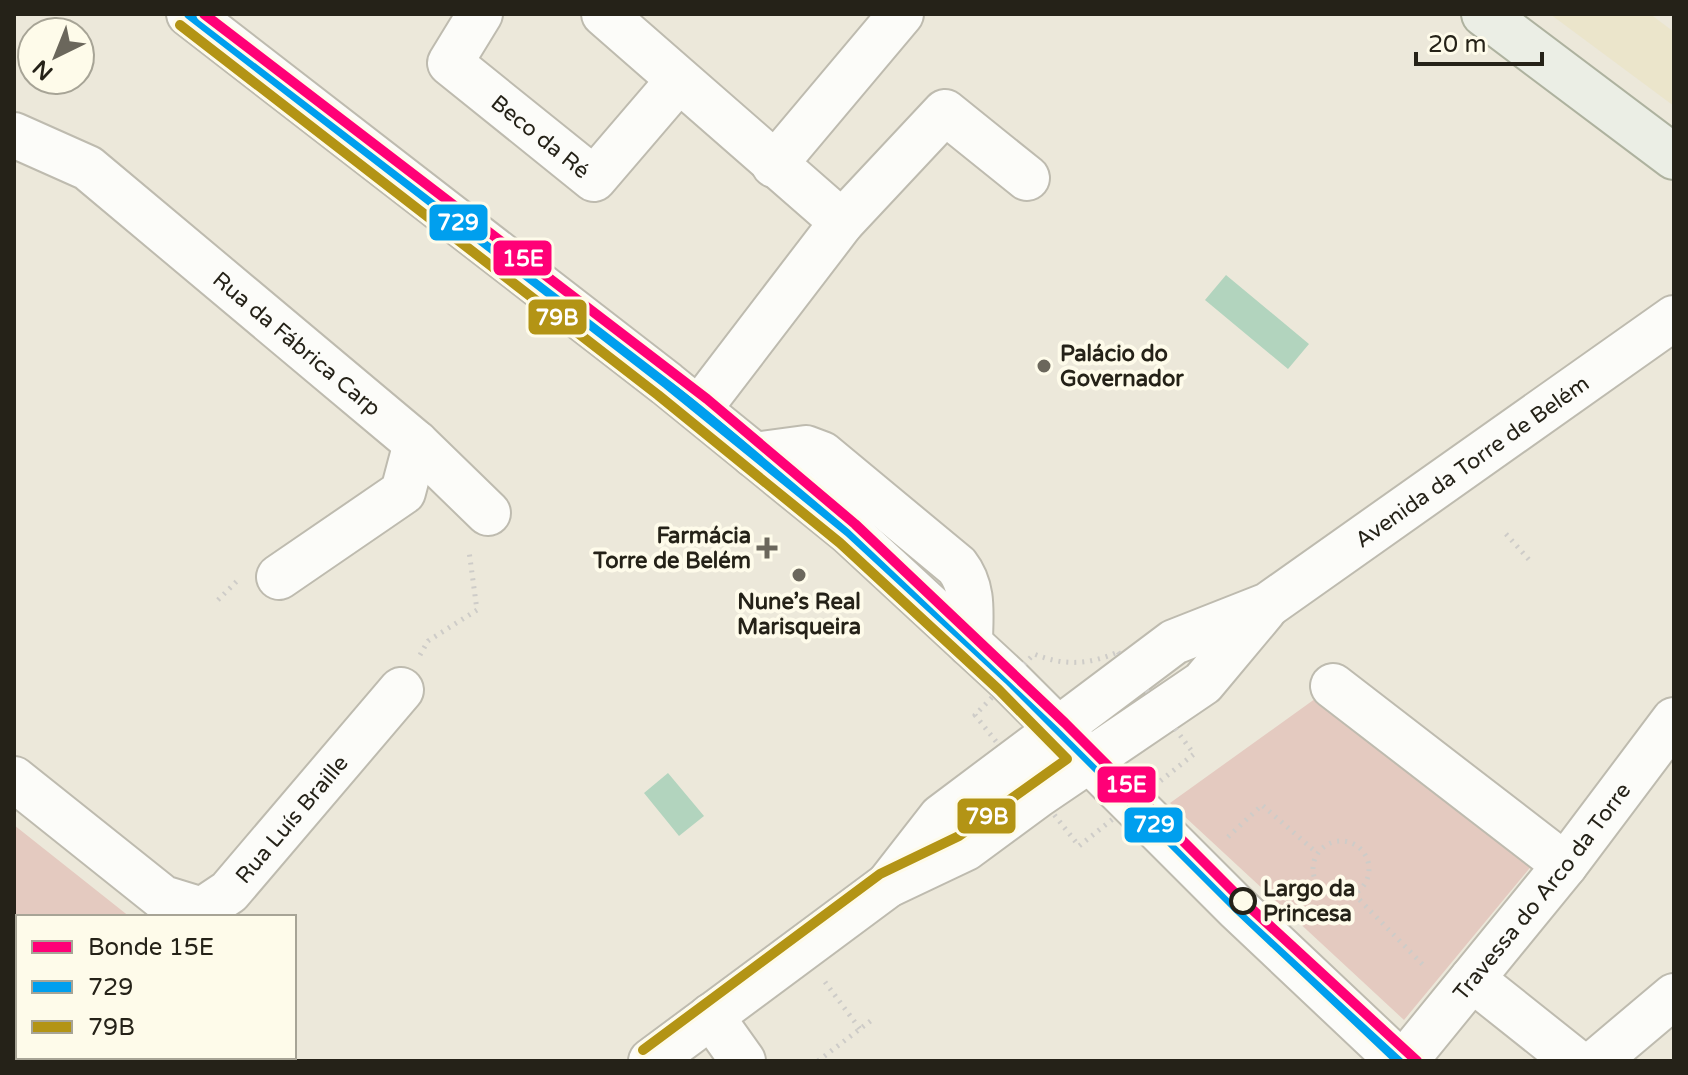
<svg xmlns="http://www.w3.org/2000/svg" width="1688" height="1075" viewBox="0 0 1688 1075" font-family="'Varela Round',sans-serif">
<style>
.built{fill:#ebe5cb}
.green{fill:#e4cac0}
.water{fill:#b2d4be}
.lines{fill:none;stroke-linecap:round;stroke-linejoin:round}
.minor-casing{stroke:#bebbaf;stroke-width:48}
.major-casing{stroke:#aeb29f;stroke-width:48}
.path{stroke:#ceccc8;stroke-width:5;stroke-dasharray:2 6;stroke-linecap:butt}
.minor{stroke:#fcfcf9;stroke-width:44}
.major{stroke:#ebeee5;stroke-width:44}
.bus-1-casing{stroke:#fefbea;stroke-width:16}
.bus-2-casing{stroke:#fefbea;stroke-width:16}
.bus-1{stroke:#009fee;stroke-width:10}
.bus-2{stroke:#b39415;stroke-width:10}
.tram-1-casing{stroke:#fefbea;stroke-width:16}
.tram-1{stroke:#f07;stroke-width:10}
.poi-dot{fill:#6b675c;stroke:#fefbea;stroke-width:3}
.stop-dot{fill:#fefbea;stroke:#252218;stroke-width:4}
.labels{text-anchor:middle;stroke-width:8;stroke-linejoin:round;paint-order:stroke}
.street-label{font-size:22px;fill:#252218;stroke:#fefbea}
.poi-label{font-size:22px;font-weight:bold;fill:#252218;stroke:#fefbea;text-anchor:start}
.stop-label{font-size:22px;font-weight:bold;fill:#252218;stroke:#fefbea;text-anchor:start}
.line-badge{stroke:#fefbea;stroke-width:3}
.badge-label{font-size:22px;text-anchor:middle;font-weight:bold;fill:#fff}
</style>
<rect width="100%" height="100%" fill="#ece8da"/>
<path class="built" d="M1550,14H1650L1674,32V106Z"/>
<path class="green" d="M1319,696L1533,864L1404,1020L1170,803Z
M14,825L130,917H18V1057H143L139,1061H14Z"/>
<path class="water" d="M1226,275L1309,344L1288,369L1205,300Z
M668,773L704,816L679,836L644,793Z"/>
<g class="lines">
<defs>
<g id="minor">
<path d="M189,14L667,384L849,532L1009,680L1237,908L1399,1061"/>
<path id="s1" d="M480,14L450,63L594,179L678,81"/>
<path d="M604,14L842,222"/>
<path id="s2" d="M14,135L88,168L416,443L488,513"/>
<path d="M774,165L901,14"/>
<path d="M699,409L842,222L945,112L1027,178"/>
<path d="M754,455L806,448L822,454L957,566C975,589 970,616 970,644"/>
<path d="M279,577L403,492L416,443"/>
<path d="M1333,686L1565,865"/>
<path id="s3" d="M14,779L163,898L202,910L229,892L401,690"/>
<path id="s4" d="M888,885L941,817L1174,642L1268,605L1674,318"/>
<path d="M1472,979L1575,1061"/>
<path d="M711,1016L743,1061"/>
<path d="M651,1061L888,885L966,848L1038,795L1203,683L1264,610"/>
<path id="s5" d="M1405,1061L1565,865L1674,720"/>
<path d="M1597,1061L1674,996"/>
</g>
<path id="major" d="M1484,14L1674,157"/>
</defs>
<use href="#minor" class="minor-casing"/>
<use href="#major" class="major-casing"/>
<path class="path" d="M1506,534L1532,563
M218,600L237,581
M1118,652L1194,754L1079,846L975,715L1034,654C1064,666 1088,665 1118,652Z
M420,655L428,641L477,610L469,551
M1228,837L1262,805L1317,853
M1313 869a28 28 0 1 1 56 0a28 28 0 1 1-56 0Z
M1354,894L1426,968
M825,982L860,1029
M818,1061L873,1019"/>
<use href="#minor" class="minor"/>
<use href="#major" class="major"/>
<defs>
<path id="bus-1" d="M189,14L667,384L849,532L1009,680L1237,908L1399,1061"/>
<path id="bus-2" d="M180,25L658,395L840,543L999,690L1067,759L959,836L880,874L643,1050"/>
</defs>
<use href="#bus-1" class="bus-1-casing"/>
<use href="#bus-2" class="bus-2-casing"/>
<use href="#bus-1" class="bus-1"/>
<use href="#bus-2" class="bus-2"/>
<defs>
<path id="tram-1" d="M204,14L707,399L855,524L1065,723L1243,901L1417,1061"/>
</defs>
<use href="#tram-1" class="tram-1-casing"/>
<use href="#tram-1" class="tram-1"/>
</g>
<g class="poi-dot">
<circle cx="1044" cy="366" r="8"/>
<path d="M763 536h8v8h8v8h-8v8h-8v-8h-8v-8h8z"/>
<circle cx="799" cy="575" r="8"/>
</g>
<circle class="stop-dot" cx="1243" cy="901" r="12"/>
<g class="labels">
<g class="street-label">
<text dy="8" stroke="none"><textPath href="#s1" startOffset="174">Beco da Ré</textPath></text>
<text dy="8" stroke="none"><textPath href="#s2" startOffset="354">Rua da Fábrica Carp</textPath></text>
<text dy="8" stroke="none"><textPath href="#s4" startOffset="728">Avenida da Torre de Belém</textPath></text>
<text dy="8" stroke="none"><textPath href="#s3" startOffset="360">Rua Luís Braille</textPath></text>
<text dy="8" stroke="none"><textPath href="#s5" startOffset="218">Travessa do Arco da Torre</textPath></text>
</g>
<g class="poi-label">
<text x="1060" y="361">Palácio do<tspan x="1060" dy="25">Governador</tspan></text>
<text x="751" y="543" text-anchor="end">Farmácia<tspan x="751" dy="25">Torre de Belém</tspan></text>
<text x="799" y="609" text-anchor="middle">Nune’s Real<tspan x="799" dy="25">Marisqueira</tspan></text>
</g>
<g class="stop-label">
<text x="1263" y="896">Largo da<tspan x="1263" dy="25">Princesa</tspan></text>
</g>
</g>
<g class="line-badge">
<rect x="428" y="203" width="61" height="39" rx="8" fill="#009fee"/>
<rect x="492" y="239" width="61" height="38" rx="8" fill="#f07"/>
<rect x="527" y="298" width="61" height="38" rx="8" fill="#b39415"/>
<rect x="1096" y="765" width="61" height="39" rx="8" fill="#f07"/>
<rect x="956" y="797" width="61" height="38" rx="8" fill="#b39415"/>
<rect x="1123" y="806" width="61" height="38" rx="8" fill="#009fee"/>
</g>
<g class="badge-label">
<text x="458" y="230">729</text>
<text x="523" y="266">15E</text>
<text x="557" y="325">79B</text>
<text x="1126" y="792">15E</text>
<text x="987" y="824">79B</text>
<text x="1154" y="832">729</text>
</g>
<rect width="1688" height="1075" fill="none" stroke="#252218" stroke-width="32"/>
<rect x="16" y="915" width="280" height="144" fill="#fefbea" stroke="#a7a496" stroke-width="2"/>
<rect x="32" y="941" width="40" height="12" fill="#ff0077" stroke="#a7a496" stroke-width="2"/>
<text x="88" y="955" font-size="24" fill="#252218">Bonde 15E</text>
<rect x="32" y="981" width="40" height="12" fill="#009fee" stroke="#a7a496" stroke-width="2"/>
<text x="88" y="995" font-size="24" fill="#252218">729</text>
<rect x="32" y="1021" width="40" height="12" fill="#b39415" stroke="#a7a496" stroke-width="2"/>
<text x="88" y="1035" font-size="24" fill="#252218">79B</text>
<g transform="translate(56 56) rotate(223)"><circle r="38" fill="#fefbea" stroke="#a7a496" stroke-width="2"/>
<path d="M0-6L14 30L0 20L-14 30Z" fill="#6b675c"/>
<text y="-12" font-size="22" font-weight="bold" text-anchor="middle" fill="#252218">N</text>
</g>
<path d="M1416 52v12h126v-12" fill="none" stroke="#252218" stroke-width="4"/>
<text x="1428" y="52" font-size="24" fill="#252218" stroke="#fefbea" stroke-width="6" paint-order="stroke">20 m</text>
</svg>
